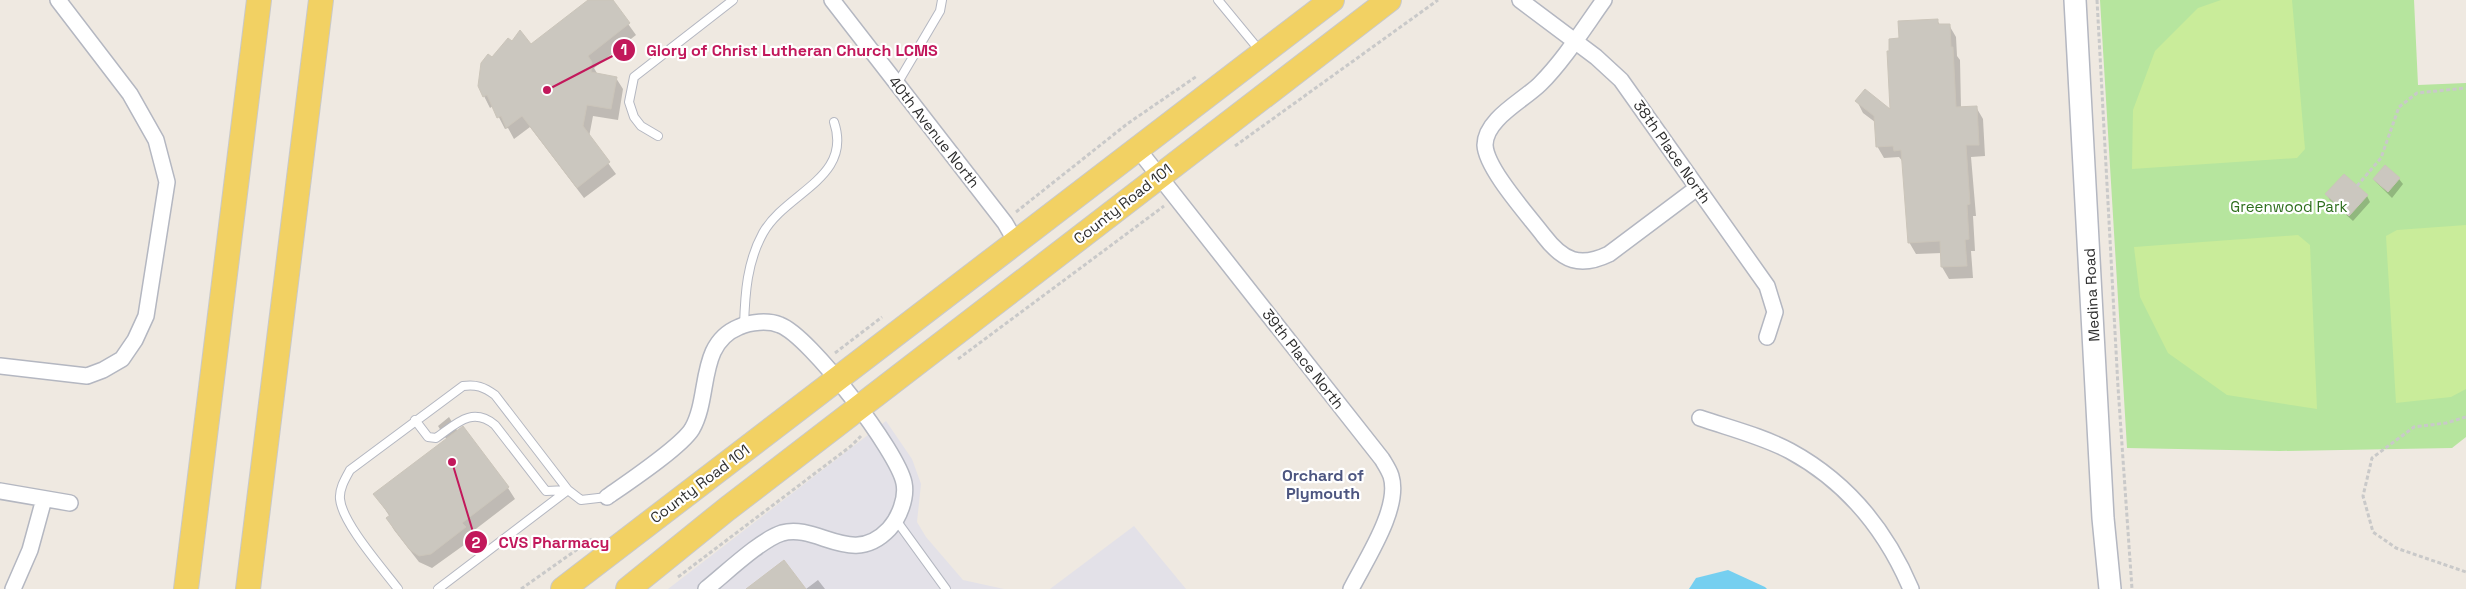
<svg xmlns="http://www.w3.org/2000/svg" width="2466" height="589" viewBox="0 0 2466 589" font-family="'Space Grotesk',sans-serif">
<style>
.industrial{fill:#e3e1e8}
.green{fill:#b6e59e}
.pitch{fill:#c9ec9a}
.water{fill:#75cff0}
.shadow{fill:#0003}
.building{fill:#cbc7bf;stroke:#cbc5ba}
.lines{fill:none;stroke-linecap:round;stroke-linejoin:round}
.lane-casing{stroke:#b4b7c1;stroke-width:10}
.street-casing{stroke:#b4b7c1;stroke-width:18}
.secondary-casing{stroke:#b4b7c1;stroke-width:24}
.primary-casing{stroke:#c9c9c9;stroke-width:26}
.path{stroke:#c9c9c9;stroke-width:3;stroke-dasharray:4 2.5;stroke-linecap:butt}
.lane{stroke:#fff;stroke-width:8}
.street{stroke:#fff;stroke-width:15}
.secondary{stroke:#fff;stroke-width:21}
.primary{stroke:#f2d163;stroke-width:24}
.labels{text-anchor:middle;stroke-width:4.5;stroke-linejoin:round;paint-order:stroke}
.street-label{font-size:15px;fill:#2e2e2e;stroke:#fff}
.park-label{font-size:15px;fill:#2c6e1b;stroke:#fff}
.neighbourhood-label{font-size:16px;font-weight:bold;fill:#4d5680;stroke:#fff}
.leader{fill:none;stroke:#c2185b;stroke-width:2}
.callout-dot{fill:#c2185b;stroke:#fff;stroke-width:2}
.mark-label{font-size:15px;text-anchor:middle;font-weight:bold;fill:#fff}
.callout-label{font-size:16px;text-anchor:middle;font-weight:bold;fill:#c2185b;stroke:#fff;stroke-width:4.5;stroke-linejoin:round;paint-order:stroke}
</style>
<rect width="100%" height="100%" fill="#efe9e1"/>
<path class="industrial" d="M886,421L912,459L921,484L917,522L926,537L963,580L1004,589H668Z
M1134,526L1186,589H1050Z"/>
<path class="green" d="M2100,0H2414L2418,85L2466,83V437L2452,448L2280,451L2127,448Z"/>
<path class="pitch" d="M2221,0H2292L2305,149L2297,158L2132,169L2133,110L2155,51L2198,8Z
M2466,225V389L2451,397L2396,403L2386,236L2397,230Z
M2298,235L2310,245L2317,409L2227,395L2168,353L2140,297L2134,247Z"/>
<path class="water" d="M1728,570L1765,587L1767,589H1689L1696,578Z"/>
<path class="shadow" d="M590,0H611L636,35L594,68L598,75L616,78L623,89L618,120L593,116L589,137L616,174L584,198L530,127L514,139L508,128L505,129L493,106L490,108L484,96L492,59L512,42L531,46Z
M1937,20L1940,25H1949L1956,37L1957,56L1960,60L1961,108L1976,107L1983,119L1985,156L1971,157L1976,216H1973L1975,251H1971L1973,278L1949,279L1942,267V253L1916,254L1909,242L1903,162L1899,157L1884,158L1877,146L1875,122L1863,113L1857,101L1892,111L1901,39Z
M2399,179L2403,184L2392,198L2374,180Z
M2327,195L2367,196L2370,202L2353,221L2330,200Z
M449,417L458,432L508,488L515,499L468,535L471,540L432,568L419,562L394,530L387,518L390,517L375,494L447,440L438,426Z
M818,580L825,589H806Z"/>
<path class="building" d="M588,0H613L630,23L588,56L592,62L591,72L617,77L611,109L587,105L583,126L610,162L577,188L522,116L506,128L501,116L497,118L487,95L483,97L478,86L481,63L488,54L492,57L508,38L512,41L520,30L531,44Z
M1938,19V24H1950L1951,47H1953L1956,107L1977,106L1979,145H1966L1970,204L1967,205L1969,239L1965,240L1967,266L1941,267L1940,241L1908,243L1901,150L1894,151L1893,146L1876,147L1874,116L1855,101L1865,89L1890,109L1887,51H1889V39L1899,38L1898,21Z
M2385,165L2400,178L2388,192L2373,179Z
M2344,174L2368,195L2349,216L2325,194Z
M463,426L509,487L462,523L466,527L431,554L419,556L410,550L386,518L390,515L373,494Z
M784,560L806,589H746Z"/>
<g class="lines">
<defs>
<path id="lane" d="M1218,0L1260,51
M897,84L940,11L942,0
M658,136L641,126L634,117L629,102L634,77L733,0
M744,326C745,293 747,262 763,233C786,192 853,178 834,122
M415,420L428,437L436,438C456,424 472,406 495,425L546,491L568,490
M896,520L946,589
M398,589C383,569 342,523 340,499C339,489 345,479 350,470L463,386C476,384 484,387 495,395L568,490L581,500L607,497
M438,589L568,490"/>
<path id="street" d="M832,0L1005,223L1016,242
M1520,0L1596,57L1621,80L1767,286L1775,312L1767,337
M1604,0C1584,28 1564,60 1540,84C1524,100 1485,119 1485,145C1486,169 1529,216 1544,236C1563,261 1580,268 1609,254L1697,188
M1137,148L1382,459C1385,464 1389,470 1391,476C1401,508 1365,561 1351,589
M0,366L87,376L103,370L122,359L135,340L146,316L167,182L156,140L130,94L58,0
M1700,418C1729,428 1762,436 1790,451C1847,482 1886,530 1911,589
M0,491L70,503
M607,497C627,483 681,447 692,429C711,396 697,344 739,327C750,322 768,320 780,325C810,336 898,452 904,483C907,498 899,518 889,529C852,568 818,523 782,533C760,540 725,574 706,589
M13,589L30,550L44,499"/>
<path id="secondary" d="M2075,0L2103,518L2110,589"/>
<path id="primary" d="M186,589L259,0
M248,589L321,0
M563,589L1332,0
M628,589L727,509L1389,0"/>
</defs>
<use href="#lane" class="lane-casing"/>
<use href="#street" class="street-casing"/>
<use href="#secondary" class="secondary-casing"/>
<use href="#primary" class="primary-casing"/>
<path class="path" d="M2097,0L2118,387L2132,589
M1235,146L1438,0
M2357,186L2381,158L2399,107L2417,93L2466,88
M1016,212L1127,124L1197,76
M835,353L882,317
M958,359L1164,206
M2466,417L2446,423L2414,427L2372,458L2363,496L2373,532L2396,548L2466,572
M678,577L851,446L861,436
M521,589L592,539"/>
<use href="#lane" class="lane"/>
<use href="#street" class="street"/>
<use href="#secondary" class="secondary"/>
<use href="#primary" class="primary"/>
</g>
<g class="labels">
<g class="street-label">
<text transform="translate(934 132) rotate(52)" y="5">40th Avenue North</text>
<text transform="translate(1672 152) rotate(55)" y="5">38th Place North</text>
<text transform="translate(1123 204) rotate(-38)" y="5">County Road 101</text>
<text transform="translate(2092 295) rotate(-93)" y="5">Medina Road</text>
<text transform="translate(1303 359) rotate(52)" y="5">39th Place North</text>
<text transform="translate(700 484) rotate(-37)" y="5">County Road 101</text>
</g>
<g class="park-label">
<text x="2289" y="212">Greenwood Park</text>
</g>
<g class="neighbourhood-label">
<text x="1323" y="481">Orchard of<tspan x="1323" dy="18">Plymouth</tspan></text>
</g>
</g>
<path class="leader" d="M547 90L624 50M452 462L476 542"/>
<g class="callout-dot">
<circle cx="547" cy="90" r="5"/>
<circle cx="452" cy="462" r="5"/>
<circle cx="624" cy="50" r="12"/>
<circle cx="476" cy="542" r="12"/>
</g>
<g class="mark-label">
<text x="624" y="55">1</text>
<text x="476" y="548">2</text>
</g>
<g class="callout-label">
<text x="792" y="56">Glory of Christ Lutheran Church LCMS</text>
<text x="554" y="548">CVS Pharmacy</text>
</g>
</svg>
